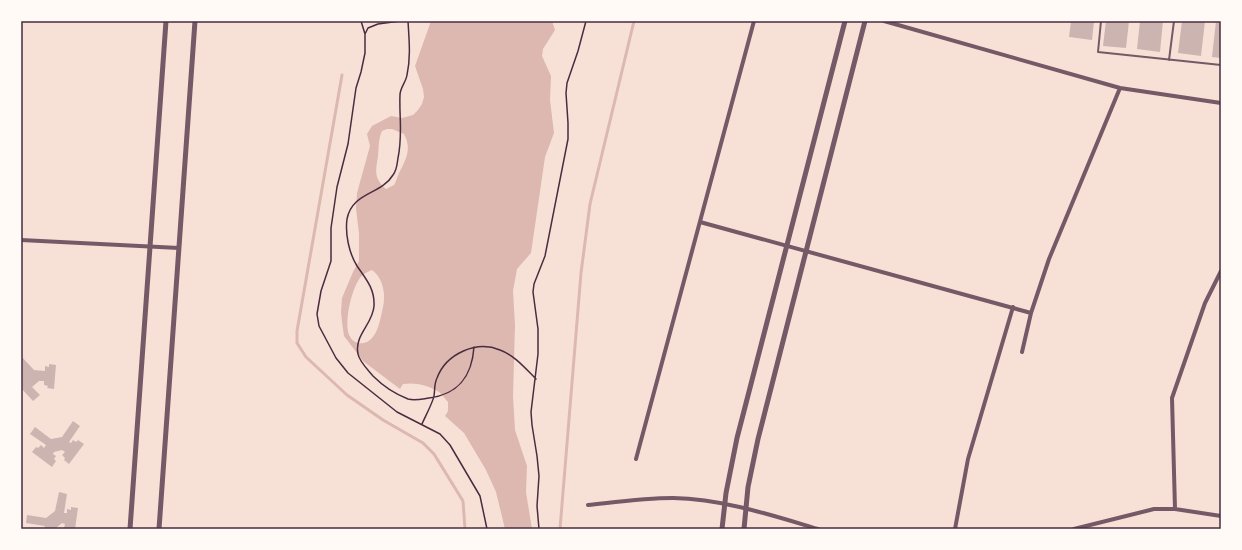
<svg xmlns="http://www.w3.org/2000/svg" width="1242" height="550" viewBox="0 0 1242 550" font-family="'Archivo Narrow',sans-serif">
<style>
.water{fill:#dcb8b0;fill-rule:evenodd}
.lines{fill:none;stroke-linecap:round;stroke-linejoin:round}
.stream{stroke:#dcb8b0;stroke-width:3}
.building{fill:#ccb4b1}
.path{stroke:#4a2c40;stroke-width:1.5}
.service{stroke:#755966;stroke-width:2}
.minor{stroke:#755966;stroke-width:4}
.tertiary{stroke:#755966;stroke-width:5}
.neatline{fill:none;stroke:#4a2c40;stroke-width:1.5}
</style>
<rect width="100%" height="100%" fill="#f7e1d7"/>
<path class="water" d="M431,21H552L555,30L543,49L542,56L551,76L550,100L554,133L545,157L531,253L517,269L513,291L515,325L513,396L515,430L527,466L526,492L532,529H505L496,492L486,470L464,433L445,416L448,411V402C445,399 442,394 439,392C429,385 414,382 403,384L400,389L363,361L344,336L342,322L341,312L342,298L353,272L359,261V234L356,208L357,193L370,146L367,134L372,126L391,116L402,118L413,115L418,110L422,104L424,97L423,89L415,66ZM387,129H392L404,134C412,149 406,159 399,173C397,177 396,182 394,185L386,189C373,178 376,170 378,156C379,147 378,140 382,131ZM372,270C383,278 386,294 383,307C380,320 377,346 358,343C354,342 351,339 349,335C344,322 351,293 358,281C361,275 367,272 372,270Z"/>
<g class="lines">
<path class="stream" d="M342,75L297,331V343L306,357L347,395L383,420L423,443L434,454L463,501L465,529
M560,529L581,273L590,204L634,21"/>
</g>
<path class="building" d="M1071,21H1094L1092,40L1069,37Z
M1106,21H1129L1126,48L1103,46Z
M1140,21H1163L1160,52L1137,49Z
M1182,21H1205L1201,56L1178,53Z
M1216,21H1221V58L1212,57Z
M21,356L34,370L45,371V366L49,367V364L56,365L54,389L47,388L48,386L44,385V381H39L32,387L40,395L33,401L21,388Z
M73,421L80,426L69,442L71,443L73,440L76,442L78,440L84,444L69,464L64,460L65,458L62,455L65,452L62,450L54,452L53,454L56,456L54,459L56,461L52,467L32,452L36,447L38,448L41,445L44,448L46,445L30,434L35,427L51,439L62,437Z
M59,492L67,494L64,513H67V509L71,510V507L78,508L75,529L64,528L65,524L62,523L55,529H44L45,526L26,523L27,515L46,518L55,511Z"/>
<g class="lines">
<path class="path" d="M361,21L365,34V53L361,72L356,88L348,144L337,187L331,228V261L321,291L317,314L319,326L336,358L348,373L397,412L440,434L450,445L480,496L487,529
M408,21C409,39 411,57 407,75C406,82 400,88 400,95C399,117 403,134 398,158C397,164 397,170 393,175C381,195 352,192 347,219C345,234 349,253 357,266C366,279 375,289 374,306C373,324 354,335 358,354C359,361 368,370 373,376C382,385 395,394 408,399C415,401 422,399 429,398C459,394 472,376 474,347
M365,34L368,28L378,24L400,21
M422,424C425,417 433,402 434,396C435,390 434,384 437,378C446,354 476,340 500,350C514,355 525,368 536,379
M539,529L537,506L539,476L537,456L532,425L531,412L538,354V329L533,292L534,284L545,256L568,139V123L566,93L567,83L578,51L586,21"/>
<path class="service" d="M1101,21L1098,52L1221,65
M1169,60L1174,21"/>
<path class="minor" d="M884,21L1120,88L1221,103
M700,222L1031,313
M21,240L179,248
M1022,352L1031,313L1049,259L1120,88
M636,459L754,21
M588,505C616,502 644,498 673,498C723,499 771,515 818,529
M1175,509L1172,398L1205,303L1221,271
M955,529L968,459L1013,307
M1074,529L1154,509H1175L1221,516"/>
<path class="tertiary" d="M130,529L166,21
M159,529L195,21
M722,529L726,493L737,438L845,21
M744,529L748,487L758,439L865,21"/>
</g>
<rect width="1242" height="550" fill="none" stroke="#fffaf5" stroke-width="44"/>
<rect x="22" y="22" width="1198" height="506" class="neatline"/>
</svg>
